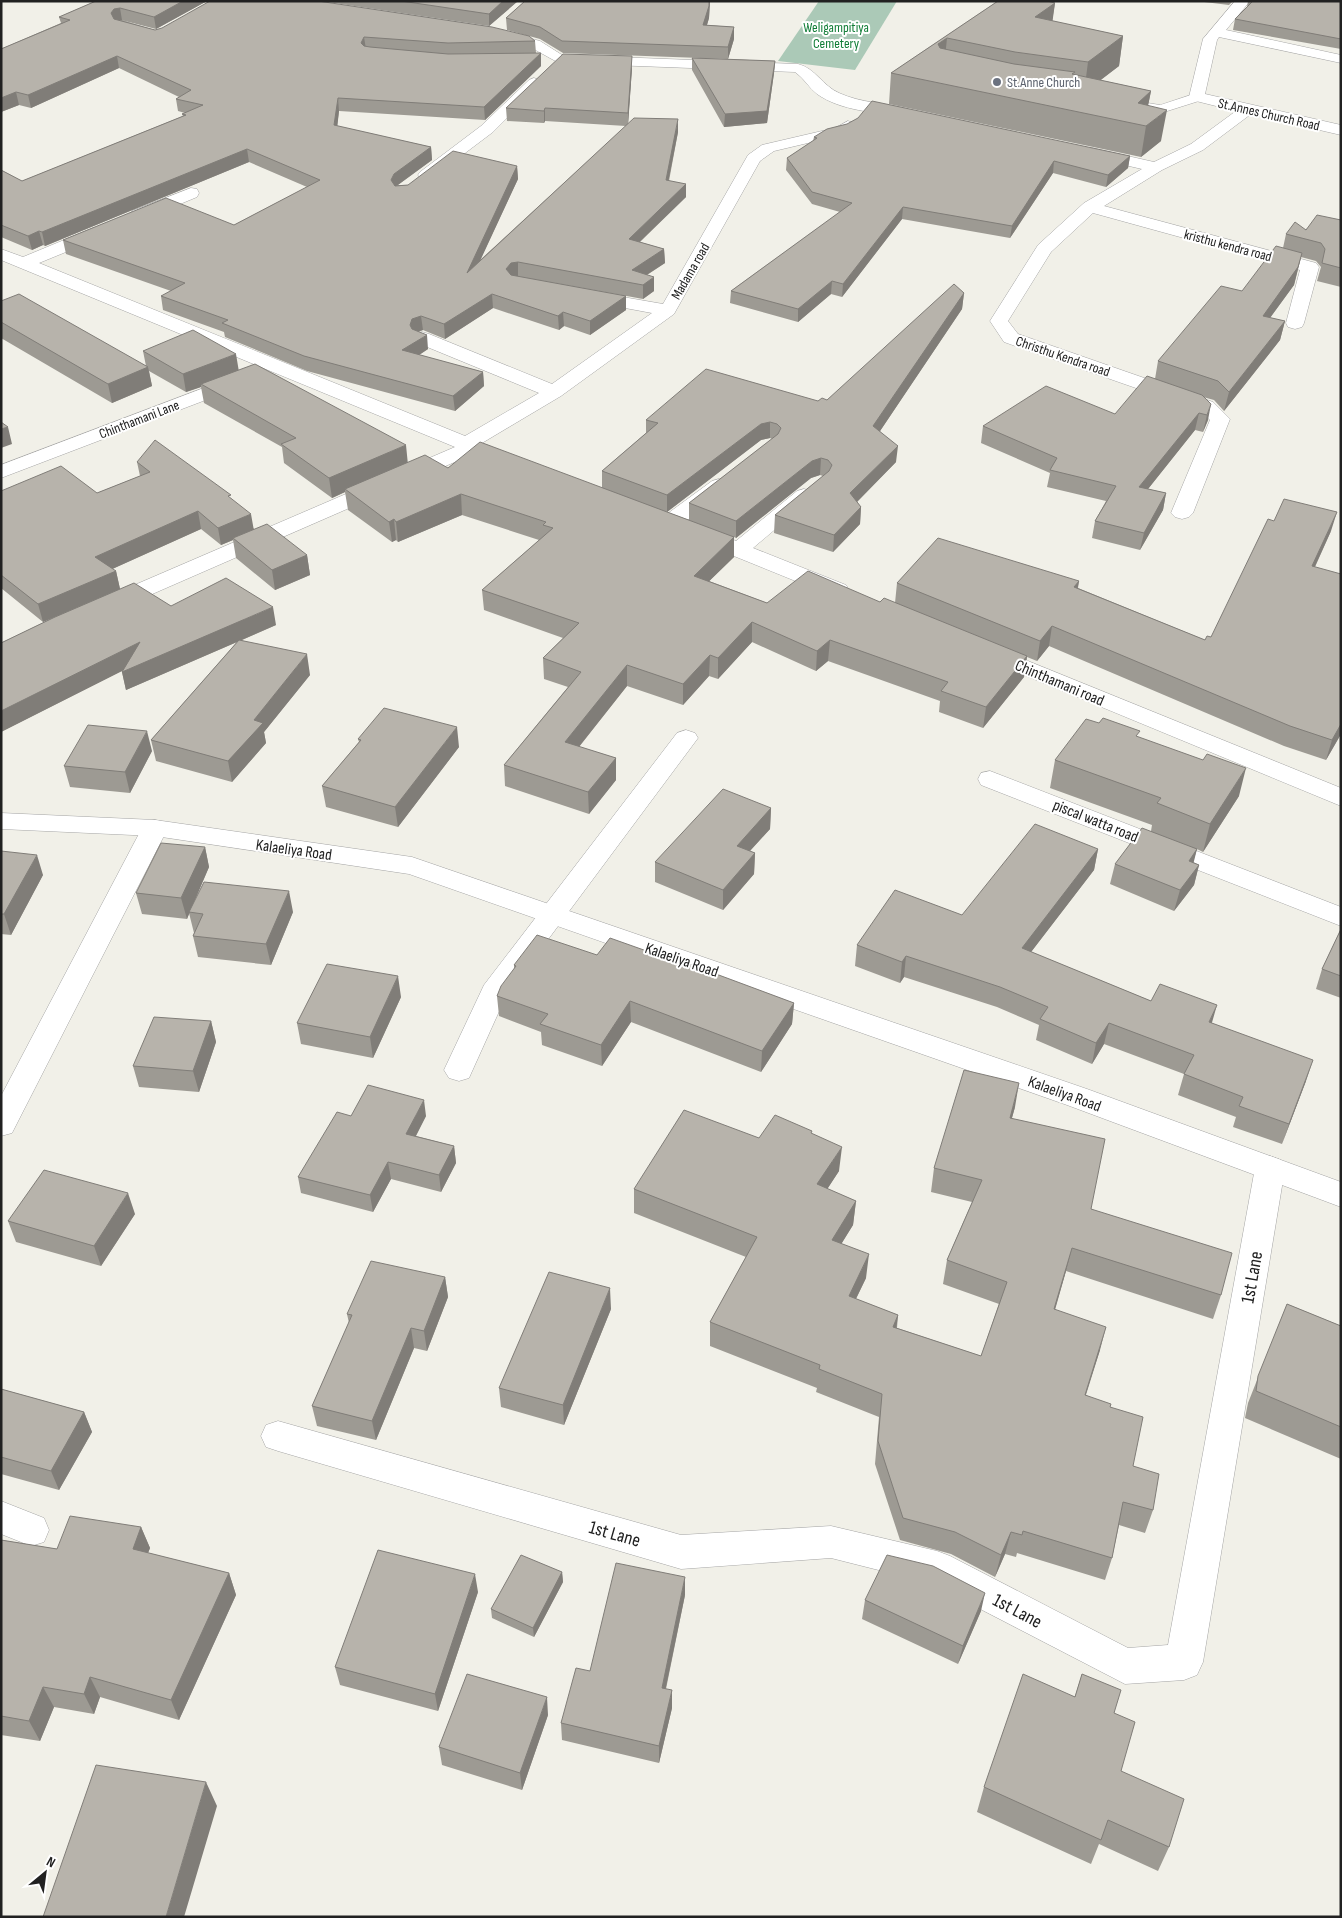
<svg xmlns="http://www.w3.org/2000/svg" width="1342" height="1918" viewBox="0 0 1342 1918" font-family="'Sofia Sans Condensed',sans-serif">
<style>
.cemetery{fill:#abc9b7}
.lines{fill:none;stroke-linecap:round;stroke-linejoin:round}
.service-casing{stroke:#a5a5a5;stroke-width:1}
.minor-casing{stroke:#a5a5a5;stroke-width:1}
.tertiary-casing{stroke:#a5a5a5;stroke-width:1}
.service{fill:#fff;fill-rule:evenodd}
.minor{fill:#fff;fill-rule:evenodd}
.tertiary{fill:#fff;fill-rule:evenodd}
.wall{fill:#9d9a93;fill-rule:evenodd}
.shaded-wall{fill:#807d78}
.building{fill:#b7b3ab;stroke:#807d78}
.worship-dot{fill:#6b7280;stroke:#fff;stroke-width:2}
.labels{text-anchor:middle;stroke-width:4;stroke-linejoin:round;paint-order:stroke}
.far-park-label{font-size:14px;fill:#117d37;stroke:#fff}
.far-worship-label{font-size:14px;fill:#5b616d;stroke:#fff;text-anchor:start}
.far-street-label{font-size:14px;fill:#212121;stroke:#fff}
.street-label{font-size:16px;fill:#212121;stroke:#fff}
.near-street-label{font-size:19px;fill:#212121;stroke:#fff}
</style>
<rect width="100%" height="100%" fill="#f1f0e8"/>
<path class="cemetery" d="M819,1H897L855,70L778,61Z"/>
<g class="lines">
<defs>
<path id="service" d="M1197,93L1202,94L1204,97L1202,100L1161,113L1129,108L1122,104L1129,100L1160,105Z"/>
<path id="minor" d="M1235,1H1250L1226,30L1341,55V63L1219,37L1217,40L1205,94L1341,125V135L1251,114L1203,150L1162,170L1104,206L1316,263L1319,267L1304,323L1302,327L1295,329L1288,327L1286,323L1300,270L1093,213L1051,252L1008,321L1018,334L1213,402L1230,419L1193,513L1189,517L1182,519L1175,517L1171,513L1210,420L1199,410L1004,342L990,321L1038,245L1084,203L1142,169L1086,156L1084,153L1086,150L1092,148L1154,162L1191,144L1236,111L1192,100L1189,97L1203,39Z
M500,31L540,41L562,55L798,64C815,68 823,86 839,93C861,103 885,103 908,109L911,112L908,115L903,117C875,112 841,111 817,94C809,88 804,78 795,72L559,63L530,47L495,38L493,35L495,32Z
M534,78L539,80L542,83L493,132L432,178H420L418,175L420,172L481,126L529,80Z
M848,121L854,123L856,126L846,134L774,151L760,161L674,314L561,396L482,443L515,457L518,461L515,465C501,469 486,459 473,454L118,609L110,611L102,609L99,604L102,599L455,447L1,260V249L23,257L93,228L99,227L105,228L108,232L105,236L39,263L465,436L539,393L415,342L413,338L415,334L422,332L429,334L552,384L652,313L582,300L579,296L582,292L588,291L663,304L748,155L762,145L835,128Z
M191,188L197,189L199,193L197,197L144,219H132L130,215L132,211Z
M238,375L245,377L248,381L245,385L1,478V465Z
M719,479L726,481L729,485L726,489L679,527L671,528L663,527L660,522L663,517L712,481Z
M804,489L811,491L814,495L811,499L753,548L846,585L849,590L846,595L838,597L830,595L692,539L689,534L692,529L700,528L708,529L736,541L797,491Z
M991,646L1341,788V806L983,658L979,653L983,648Z
M686,730L695,733L698,738L506,996L469,1078L459,1081L449,1078L444,1070L484,985L677,733Z
M990,771L1341,907V926L981,785L978,779L981,773Z
M155,820L164,822L168,828L12,1133L1,1136V1096L142,828L146,822Z
M1270,1156L1281,1160L1285,1168L1203,1662L1197,1675L1184,1680L1125,1684L930,1583L831,1558L681,1569L278,1451L266,1447L261,1436L266,1425L278,1421L681,1535L831,1526L937,1551L950,1556L1128,1648L1168,1645L1255,1168L1259,1160Z
M1,1501L44,1518L49,1530L44,1542L31,1546L1,1534Z"/>
<path id="tertiary" d="M1,813L155,820L412,857L1087,1089L1341,1182V1207L1067,1105L409,874L155,836L1,829Z"/>
</defs>
<use href="#service" class="service-casing"/>
<use href="#minor" class="minor-casing"/>
<use href="#tertiary" class="tertiary-casing"/>
<use href="#service" class="service"/>
<use href="#minor" class="minor"/>
<use href="#tertiary" class="tertiary"/>
</g>
<path class="wall" d="M96,1H207L156,29L121,20L155,30L535,41L536,53L541,66L485,120L339,111L337,126L431,147L432,160L398,185H408L517,166L518,179L480,260L626,126L545,121L544,123L507,121L506,108L632,68L628,123L678,132L669,181L686,184V197L640,242L664,249L665,263L647,275L654,291L643,299L518,276L626,296V310L590,335L564,326L559,330L493,308L445,339L423,330L418,332L428,349L419,355L483,372L484,386L455,411L307,371L225,337L224,332L163,310L161,296L171,291L66,254L63,240L234,225L307,187L249,162L45,246L43,245L32,250L1,237V170L22,181L183,116L182,114L185,113L178,111L176,99L179,97L119,68L31,108L19,105L1,112V49L61,23L59,17Z
M321,1H518L489,26Z
M525,1H710L709,18L707,25L734,27V39L728,59L563,53L540,39L507,30L506,18Z
M998,1L1055,3L1052,21L1123,36L1119,66L1100,80L1151,91L1148,105L1161,141L1141,157L889,104L891,73Z
M1196,1H1233L1229,5Z
M1248,1H1341V49L1233,30L1235,19L1247,7Z
M692,58L775,61L774,73L767,123L724,127L692,70Z
M814,137L1130,156L1128,168L1106,187L1053,173L1010,238L902,219L842,297L831,294L798,322L730,303L731,291L840,212L812,204L786,170L787,158L813,141Z
M1341,220V287L1317,281L1321,267L1316,261L1301,257L1294,285L1270,318L1285,321L1280,340L1224,411L1214,400L1203,397L1208,420L1203,432L1195,430L1148,489L1166,493L1163,510L1140,550L1092,538L1095,521L1106,501L1047,487L1050,473L981,443L983,426L1115,414L1155,379L1158,361L1242,291L1283,248L1286,234Z
M964,293L962,309L880,431L896,462L857,502L861,507L860,524L833,552L774,533L775,515L823,476L820,475L811,478L736,538L734,537V557L709,581L767,603H895L897,583L1079,581L1078,588L1205,640L1211,637L1331,531L1315,567L1341,734L1326,760L1284,746L1049,646L1037,661L1027,657L1024,677L983,728L939,712L940,701L828,661L816,671L752,642L718,679L709,676L683,705L627,686L579,747L616,758V780L589,814L505,786L504,765L568,687L544,679L543,658L563,638L484,610L482,590L539,540L462,515L398,542L396,540L392,542L348,510L345,492L332,498L284,463L282,447L204,403L201,387L186,392L149,371L152,386L112,403L1,338V301L146,366L143,351L239,370L408,463L602,488V471L646,433V420L827,400ZM770,438L772,439L689,503V520L667,512L761,440Z
M137,462L232,499L254,529L307,555L310,575L275,590L236,558L233,540L221,545L201,529L112,569L116,571L120,589L171,606L276,625L242,640L310,675L264,732L266,743L232,782L156,761L151,740L237,642L126,690L122,672L123,670L1,732V643L55,617L43,622L1,588V491L97,493L140,476Z
M1138,737L1239,796L1203,852L1197,849L1193,862L1199,865L1194,885L1174,911L1110,884L1115,864L1151,831L1152,825L1050,788L1055,760Z
M358,739L459,747L398,827L326,807L322,786L359,742Z
M152,751L130,793L70,787L64,766Z
M771,808L770,829L750,851L755,853L754,874L723,910L655,882V862Z
M205,847L209,867L191,908L293,912L271,965L198,957L193,936L194,933L189,913L187,919L142,914L136,893Z
M1098,849L1094,870L1031,952L1151,1001L1212,1023L1306,1081L1282,1144L1233,1127L1236,1117L1178,1095L1184,1074L1104,1044L1092,1064L1036,1040L1039,1025L997,1007L904,977L900,983L855,966L857,945L962,915Z
M1,851L43,875L11,935L1,934Z
M1341,929V998L1316,989L1322,969Z
M597,955L672,960L794,1003L792,1024L761,1072L631,1022L602,1066L542,1045L541,1032L499,1016L497,996L514,969V965Z
M401,997L373,1058L301,1044L297,1023Z
M211,1021L216,1042L199,1092L139,1087L133,1066Z
M1015,1107L1012,1118L1091,1209L1221,1295L1213,1319L1066,1271L1055,1310L1100,1350L1086,1395L1110,1407L1133,1466L1153,1510L1145,1533L1119,1525L1112,1558L1105,1580L1017,1553L1016,1557L1005,1554L995,1577L951,1554L900,1540L875,1464L879,1417L816,1392L817,1388L710,1346V1322L746,1257L634,1213V1189L759,1138L812,1134L839,1171L827,1189L856,1201L853,1225L841,1244L866,1278L856,1299L898,1315L897,1328L981,1356L999,1304L943,1284L947,1260L972,1202L931,1192L934,1168Z
M351,1116H426L416,1136L454,1146L456,1163L441,1192L391,1179L373,1212L301,1193L298,1177Z
M135,1214L101,1266L16,1242L8,1221Z
M445,1277L448,1297L427,1351L414,1348L376,1440L317,1426L312,1406L349,1323L347,1314Z
M1287,1304L1341,1326V1459L1245,1418L1248,1403Z
M611,1309L564,1425L501,1407L499,1388Z
M1,1389L84,1412L92,1432L59,1490L1,1474Z
M141,1527L150,1548L148,1553L229,1573L236,1595L179,1720L100,1697L94,1714L54,1707L40,1741L1,1735V1540L57,1549Z
M562,1572L563,1582L534,1637L492,1618L491,1609Z
M478,1592L438,1711L340,1685L335,1667Z
M685,1595L666,1689L672,1708L659,1763L562,1740L561,1723L590,1671Z
M865,1600L981,1611L958,1664L862,1619Z
M1082,1674L1114,1713L1121,1771L1169,1847L1158,1871L1099,1844L1091,1864L977,1812L984,1787L1075,1696Z
M548,1715L522,1790L442,1765L439,1747Z"/>
<path class="shaded-wall" d="M183,1H207L156,29L154,17Z
M503,1H518L489,26V14Z
M709,1H710L709,18L703,38V25Z
M1055,3L1051,32L1035,17Z
M120,8L122,20L117,21L113,25L111,13L114,9Z
M734,27V39L728,59V47Z
M1123,36L1119,66L1084,93L1088,62Z
M364,37L366,49L361,43Z
M947,38L944,68L938,44Z
M541,53V66L485,120L484,107Z
M117,56L119,68L31,108L28,95Z
M632,56V68L628,126V113Z
M775,61L774,73L767,123L724,127L725,114Z
M1151,91L1145,121L1138,103Z
M16,92L19,105L1,112V98Z
M338,98L339,111L336,138L334,125Z
M545,108V121L544,123V111Z
M1167,110L1161,141L1141,157L1146,126Z
M678,119V132L666,193V180Z
M431,147L432,160L395,187L391,180L394,174Z
M247,149L249,162L45,246L42,232Z
M1130,156L1128,168L1106,187L1108,175Z
M1054,161L1053,173L1010,238L1012,226Z
M517,166L518,179L468,287L467,273Z
M686,184V197L629,252V239Z
M903,207L902,219L842,297L843,284Z
M39,231L43,245L32,250L28,236Z
M664,249L665,263L634,283L632,270Z
M1302,253L1294,285L1258,334L1263,316Z
M518,262V276L512,277L506,269L511,263Z
M654,277V291L643,299V285Z
M832,281L831,294L798,322V309Z
M964,293L962,309L872,443L873,426Z
M492,294L493,308L445,339L444,324Z
M626,296V310L590,335V321Z
M563,312L564,326L559,330L558,316Z
M421,316L423,330L413,333L410,325L412,319Z
M1285,321L1280,340L1224,411L1229,392Z
M427,335L428,349L404,365L402,350Z
M236,354L239,372L201,384V387L186,392L183,374Z
M148,367L152,386L112,403L108,384Z
M483,372L484,386L455,411L453,396Z
M1211,404L1208,420L1203,432L1207,415Z
M1199,413L1195,430L1136,504L1139,487Z
M770,422V438L761,440L667,512V495L761,424Z
M8,427L12,444L1,448V429Z
M406,445L408,465L345,489V492L332,498L329,478Z
M898,446L896,462L849,510L850,493Z
M821,458L820,475L811,478L736,538V521L812,461Z
M1166,493L1163,510L1140,550L1144,533Z
M461,494L462,515L398,542L396,522Z
M861,507L860,524L833,552L834,535Z
M198,511L201,529L99,575L95,557Z
M1337,512L1331,531L1306,586L1312,566Z
M251,514L254,531L233,538V540L221,545L218,528Z
M394,519L396,540L392,542L389,522Z
M734,537V557L694,596V576Z
M307,555L310,575L275,590L272,570Z
M116,571L120,589L43,622L38,604Z
M1079,581L1075,601L1074,587Z
M273,607L276,625L126,690L122,672Z
M752,622V642L718,679V658Z
M1052,626L1049,646L1037,661L1040,641Z
M830,640L828,661L816,671L817,651Z
M140,642L144,660L1,732V711Z
M307,654L310,675L264,732L266,743L232,782L228,761L254,720Z
M710,655L709,676L683,705V684Z
M1027,656L1024,677L983,728L986,707Z
M627,665V686L566,763L565,742Z
M1341,724V734L1326,760L1332,740Z
M457,727L459,747L398,827L395,807Z
M147,731L152,751L130,793L125,772Z
M616,758V780L589,814L588,792Z
M1246,768L1239,796L1203,852L1210,824Z
M771,808L770,829L736,866L737,846Z
M205,847L209,867L187,919L181,898Z
M1098,849L1094,870L1018,969L1022,948Z
M1197,849L1192,869L1189,861Z
M755,853L754,874L723,910V890Z
M37,855L43,875L11,935L4,914Z
M1199,865L1194,885L1174,911L1180,890Z
M289,891L293,912L271,965L266,944Z
M906,956L904,977L900,983L902,962Z
M398,976L401,997L373,1058L370,1037Z
M630,1001L631,1022L602,1066L601,1045Z
M794,1003L792,1024L761,1072L762,1051Z
M1217,1005L1211,1026L1209,1022Z
M211,1021L216,1042L199,1092L193,1071Z
M1109,1023L1104,1044L1092,1064L1096,1043Z
M1313,1060L1306,1081L1282,1144L1289,1124Z
M1019,1083L1015,1107L1005,1142L1010,1118Z
M424,1100L426,1116L408,1151L406,1134Z
M454,1146L456,1163L441,1192L439,1175Z
M842,1147L839,1171L815,1208L817,1184Z
M388,1162L391,1179L373,1212L370,1195Z
M128,1193L135,1214L101,1266L94,1246Z
M856,1201L853,1225L829,1264L832,1240Z
M1072,1248L1066,1271L1048,1333L1054,1309Z
M869,1254L866,1278L846,1319L849,1296Z
M445,1277L448,1297L427,1351L424,1331Z
M610,1288L611,1309L564,1425L563,1405Z
M898,1315L895,1338L893,1327Z
M1106,1327L1100,1350L1078,1418L1085,1395Z
M411,1328L414,1348L376,1440L372,1421Z
M84,1412L92,1432L59,1490L51,1471Z
M141,1527L150,1548L141,1570L133,1549Z
M1011,1532L1005,1554L995,1577L1001,1555Z
M562,1572L563,1582L534,1637L533,1628Z
M229,1573L236,1595L179,1720L171,1700Z
M475,1574L478,1592L438,1711L435,1694Z
M685,1577V1595L662,1706V1688Z
M985,1593L981,1611L958,1664L963,1646Z
M90,1677L100,1697L94,1714L84,1694Z
M43,1687L54,1707L40,1741L29,1721Z
M672,1690V1708L659,1763V1746Z
M547,1697L548,1715L522,1790L520,1773Z
M206,1782L217,1806L184,1917H166Z"/>
<path class="building" d="M96,1H183L154,17L120,8L114,9L111,13L114,19L155,30L162,28L210,1H318L492,27L529,36L535,41L448,43L364,37L361,43L364,46L370,47L448,54L541,53L484,107L338,98L334,125L431,147L394,174L391,180L395,186L408,185L453,151L517,166L467,273L634,118L678,119L666,180L686,184L629,239L664,249L632,270L654,277L643,285L518,262L511,263L506,269L511,275L626,296L590,321L563,312L558,316L492,294L444,324L421,316L412,319L410,325L412,329L427,335L402,350L483,372L453,396L304,356L222,323L228,320L161,296L185,283L63,240L166,198L234,225L320,180L247,149L42,232L39,231L28,236L1,225V170L22,181L186,115L182,114L203,105L176,99L191,90L117,56L28,95L16,92L1,98V49L70,20L59,17Z
M401,1H503L489,14Z
M525,1H709V6L703,25L734,27L728,47L562,41L540,27L506,18Z
M998,1H1047L1055,3L1035,17L1123,36L1088,62L1015,52L947,38L938,44L940,48L1014,64L1075,72L1072,74L1151,91L1138,103L1167,110L1146,126L891,73Z
M1253,1H1341V39L1235,19Z
M563,54L632,56L628,113L545,108L544,111L506,108Z
M692,58L775,61L767,111L725,114Z
M872,101L1130,156L1108,175L1054,161L1012,226L903,207L843,284L832,281L798,309L731,291L852,203L812,192L787,158L817,138L814,137L827,129L847,124L858,118Z
M1317,215L1341,220V268L1322,263L1325,249L1321,243L1286,234L1295,222L1306,230Z
M1276,246L1302,253L1298,267L1263,316L1285,321L1229,392L1218,381L1158,361L1221,286L1242,291Z
M954,284L964,293L873,426L898,446L850,493L861,507L834,535L775,515L829,471L832,465L828,460L821,458L812,461L736,521L689,503L778,434L781,428L777,424L770,422L761,424L667,495L602,471L658,423L646,420L706,369L818,401L822,398L827,400Z
M19,294L148,367L108,384L1,322V301Z
M193,330L236,354L183,374L143,351Z
M255,364L406,445L329,478L281,444L296,438L201,384Z
M1147,376L1202,395L1211,404L1207,415L1199,413L1139,487L1166,493L1144,533L1095,521L1116,486L1050,470L1057,458L983,426L1046,386L1115,414Z
M1,422L8,427L1,429Z
M155,440L231,495L228,496L251,514L218,528L198,511L95,557L116,571L38,604L1,575V491L61,466L97,493L150,472L137,462Z
M480,442L734,537L694,576L767,603L808,571L880,602L884,598L1027,656L986,707L941,691L948,682L830,640L817,651L752,622L718,658L710,655L683,684L627,665L565,742L616,758L588,792L504,765L581,672L543,658L579,623L482,590L553,528L543,525L546,522L461,494L396,522L394,519L389,522L345,489L425,455L448,468Z
M1284,499L1337,512L1312,566L1341,574V724L1332,740L1290,726L1052,626L1040,641L897,583L938,538L1079,581L1074,587L1205,640L1207,636L1211,637L1268,519L1274,521Z
M267,524L307,555L272,570L233,538Z
M226,578L273,607L122,672L140,642L1,711V643L55,617L134,583L171,606Z
M239,640L307,654L254,720L263,723L228,761L151,740Z
M384,708L457,727L395,807L322,786L361,740L358,739Z
M1103,718L1140,731L1136,736L1203,760L1207,754L1246,768L1210,824L1157,803L1161,798L1055,760L1086,719L1099,723Z
M88,725L147,731L125,772L64,766Z
M723,789L771,808L737,846L755,853L723,890L655,862Z
M1035,824L1098,849L1022,948L1151,1001L1160,984L1217,1005L1209,1022L1313,1060L1289,1124L1239,1106L1243,1097L1184,1074L1194,1055L1109,1023L1096,1043L1040,1019L1048,1007L1000,987L906,956L902,962L857,945L895,890L962,915Z
M1142,828L1197,849L1189,861L1199,865L1180,890L1115,864Z
M161,843L205,847L181,898L136,893Z
M1,851L37,855L4,914H1Z
M204,882L289,891L266,944L193,936L203,914L189,912Z
M1341,929V976L1322,969Z
M537,935L597,955L610,938L672,960L673,958L794,1003L762,1051L630,1001L601,1045L540,1024L548,1014L497,996L501,986L516,966L514,965Z
M327,964L398,976L370,1037L297,1023Z
M154,1017L211,1021L193,1071L133,1066Z
M964,1070L1019,1083L1010,1118L1105,1139L1091,1209L1232,1253L1221,1295L1072,1248L1054,1309L1106,1327L1085,1395L1111,1404L1110,1407L1143,1417L1133,1466L1159,1474L1153,1510L1123,1502L1112,1558L1023,1531L1022,1535L1011,1532L1001,1555L955,1532L903,1518L878,1441L882,1394L819,1369L820,1365L710,1322L757,1237L634,1189L684,1110L759,1138L775,1115L812,1131L811,1133L842,1147L817,1184L856,1201L832,1240L869,1254L849,1296L898,1315L893,1327L981,1356L1007,1282L947,1260L982,1180L934,1168Z
M368,1085L424,1100L406,1134L454,1146L439,1175L388,1162L370,1195L298,1177L337,1112L351,1116Z
M44,1170L128,1193L94,1246L8,1221Z
M371,1261L445,1277L424,1331L411,1328L372,1421L312,1406L352,1315L347,1314Z
M549,1272L610,1288L563,1405L499,1388Z
M1287,1304L1341,1326V1427L1256,1391L1258,1376Z
M1,1389L84,1412L51,1471L1,1457Z
M70,1516L141,1527L133,1549L229,1573L171,1700L90,1677L84,1694L43,1687L29,1721L1,1716V1540L57,1549Z
M378,1550L475,1574L435,1694L335,1667Z
M521,1555L562,1572L533,1628L491,1609Z
M887,1555L933,1566L985,1593L963,1646L865,1600Z
M616,1563L685,1577L662,1688L672,1690L659,1746L561,1723L576,1668L590,1671Z
M467,1674L547,1697L520,1773L439,1747Z
M1023,1674L1075,1697L1082,1674L1121,1690L1114,1713L1135,1722L1121,1771L1184,1799L1169,1847L1108,1820L1101,1840L984,1787Z
M96,1765L206,1782L166,1917H43Z"/>
<circle class="worship-dot" cx="997" cy="82" r="5"/>
<g class="labels">
<g class="far-park-label">
<text x="836" y="32">Weligampitiya<tspan x="836" dy="16">Cemetery</tspan></text>
</g>
<g class="far-worship-label">
<text x="1007" y="87">St.Anne Church</text>
</g>
<g class="far-street-label">
<text transform="translate(1269 114) rotate(13)" y="5">St.Annes Church Road</text>
<text transform="translate(1228 245) rotate(15)" y="5">kristhu kendra road</text>
<text transform="translate(690 271) rotate(-60)" y="5">Madama road</text>
<text transform="translate(1063 356) rotate(19)" y="5">Christhu Kendra road</text>
<text transform="translate(139 419) rotate(-21)" y="5">Chinthamani Lane</text>
</g>
<g class="street-label">
<text transform="translate(1060 682) rotate(23)" y="6">Chinthamani road</text>
<text transform="translate(1096 820) rotate(22)" y="6">piscal watta road</text>
<text transform="translate(294 849) rotate(8)" y="6">Kalaeliya Road</text>
<text transform="translate(682 959) rotate(19)" y="6">Kalaeliya Road</text>
<text transform="translate(1065 1093) rotate(20)" y="6">Kalaeliya Road</text>
</g>
<g class="near-street-label">
<text transform="translate(1251 1277) rotate(-80)" y="7">1st Lane</text>
<text transform="translate(615 1533) rotate(16)" y="7">1st Lane</text>
<text transform="translate(1018 1610) rotate(28)" y="7">1st Lane</text>
</g>
</g>
<rect width="1342" height="1918" fill="none" stroke="#212121" stroke-width="5"/>
<g transform="translate(45 1873) rotate(29)" stroke="#ffffff" stroke-width="4" paint-order="stroke">
<path d="M0-4L9 19L0 12L-9 19Z" fill="#212121"/>
<text y="-8" font-size="14" font-weight="bold" text-anchor="middle" fill="#212121">N</text>
</g>
</svg>
